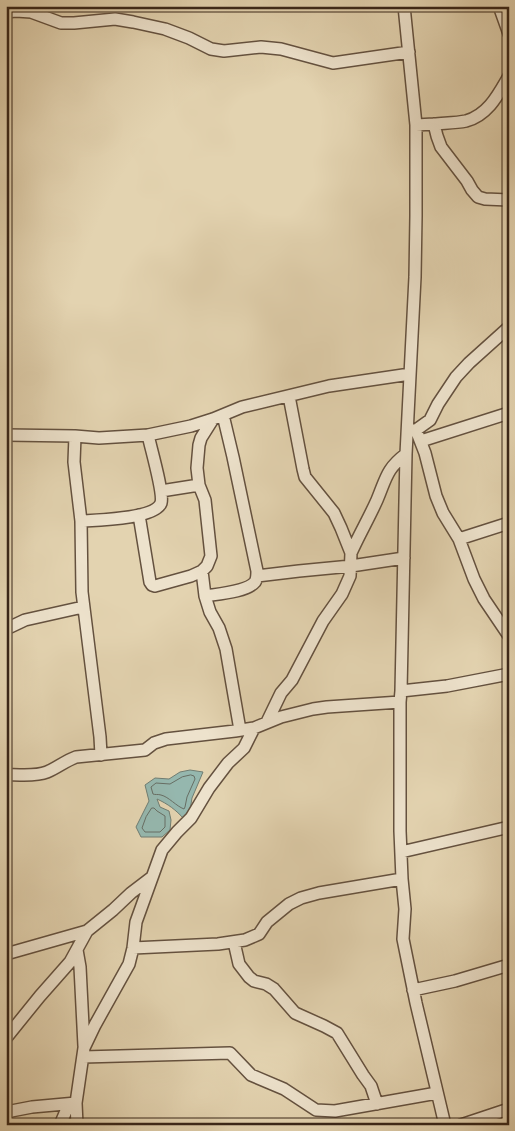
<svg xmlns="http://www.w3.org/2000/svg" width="515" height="1131" viewBox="0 0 515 1131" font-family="'Gentium Book Plus',serif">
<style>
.water{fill:#95b7ae;stroke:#707d72}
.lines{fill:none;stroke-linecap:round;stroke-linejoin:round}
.shore{stroke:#676e64;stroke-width:1}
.minor-casing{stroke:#64513f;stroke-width:14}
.minor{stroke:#ede2cc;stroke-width:11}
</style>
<rect width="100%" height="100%" fill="#e3d3b0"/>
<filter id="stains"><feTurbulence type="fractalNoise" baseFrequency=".004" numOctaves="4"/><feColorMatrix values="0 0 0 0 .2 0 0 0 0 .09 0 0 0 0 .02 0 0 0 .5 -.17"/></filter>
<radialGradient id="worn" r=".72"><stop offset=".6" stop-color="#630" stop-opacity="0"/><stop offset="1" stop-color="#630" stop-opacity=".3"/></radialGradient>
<path class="water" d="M190,770L203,772L192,798L190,810L184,819C176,810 168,804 157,799L160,807L169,811L171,820L170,830L162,837H141L136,827L149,801L145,785L155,778L169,779L180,772Z"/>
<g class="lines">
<path class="shore" d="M191,775L194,776L195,779L187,797L185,807L184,809C176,806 169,797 161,795C158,794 155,795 153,794L151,787L156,783L170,784L182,777Z
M152,808H154L157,811L165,816V827L160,832H145L142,828L146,817Z"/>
<defs>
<path id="minor" d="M404,6L416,125V216L415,277L406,454L401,691L400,702V831L402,879L405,909L403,939L416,1003L445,1125
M499,6L509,34
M6,12L16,11L31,12L61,23H74L115,19L133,22L165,29L189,38L211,49L224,51L261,47L281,49L333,63L409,52
M434,124C444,123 456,123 466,121C488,115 498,95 509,76
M416,125L434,124L437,136L441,147L467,181L472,190L478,197L485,199L509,200
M411,430H416L430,420L438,404L456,377L469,363L509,327
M416,430L425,453L436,496L443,513L459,539L474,579L484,599L509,636
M6,435L75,436L99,438L148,435L191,426L213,419L242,407L329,386L410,374
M75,436L74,462L81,521L82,592L100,737L101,755
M421,441L509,413
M161,491L199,485
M139,515L150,582L152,585L155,586L191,576L202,571L207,566L211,556L205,500L199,485L197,468L199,445L201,438L213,419
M81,521C96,520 155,519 161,503C164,493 151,449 148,435
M459,539L509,523
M351,553C359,535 369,518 377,500C386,479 386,469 406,454
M202,571L205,596L210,612L219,628L226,649L240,730
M257,576L299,571L351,566L404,558
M205,596C217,594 247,592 255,582C257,579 257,575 257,571L233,457L223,415
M6,629L25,620L83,607
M401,691L447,686L509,674
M267,722L281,693L292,680L323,621L342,594L350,576L351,553L341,528L334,513L305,477L303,469L289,396
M6,775C19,774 35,777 47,772C57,768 65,761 76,757L145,750L154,743L166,739L235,731L254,728L281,717L313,709L327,707L400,702
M401,852L509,827
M234,942L239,964L249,977L254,981L266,984L274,989L295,1013L324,1026L337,1033L363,1075L371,1086L377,1104
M133,948L218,944L245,940L259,934L267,922L289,904L301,898L319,893L402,879
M77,950L80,967L84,1046
M6,954L87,931L113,910L131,893L152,877
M413,990L455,981L509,965
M6,1038L40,996L70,962L87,931
M83,1057L230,1053L251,1075L284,1089L316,1110L335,1111L437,1093
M6,1112L32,1107L76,1103
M60,1125L69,1104
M77,1125L76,1103L84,1048L95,1025L129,964L133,948L136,922L162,850L177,832L191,818L209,788L228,763L244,748L254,728
M461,1125L509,1109"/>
</defs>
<use href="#minor" class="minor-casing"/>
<use href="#minor" class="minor"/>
</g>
<rect width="515" height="1131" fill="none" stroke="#e3d3b0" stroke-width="25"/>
<rect x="8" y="8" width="500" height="1116" fill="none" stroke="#392619" stroke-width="2.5"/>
<rect x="12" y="12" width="490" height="1106" fill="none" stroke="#392619"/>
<rect width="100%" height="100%" filter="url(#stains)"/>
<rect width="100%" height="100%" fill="url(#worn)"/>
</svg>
